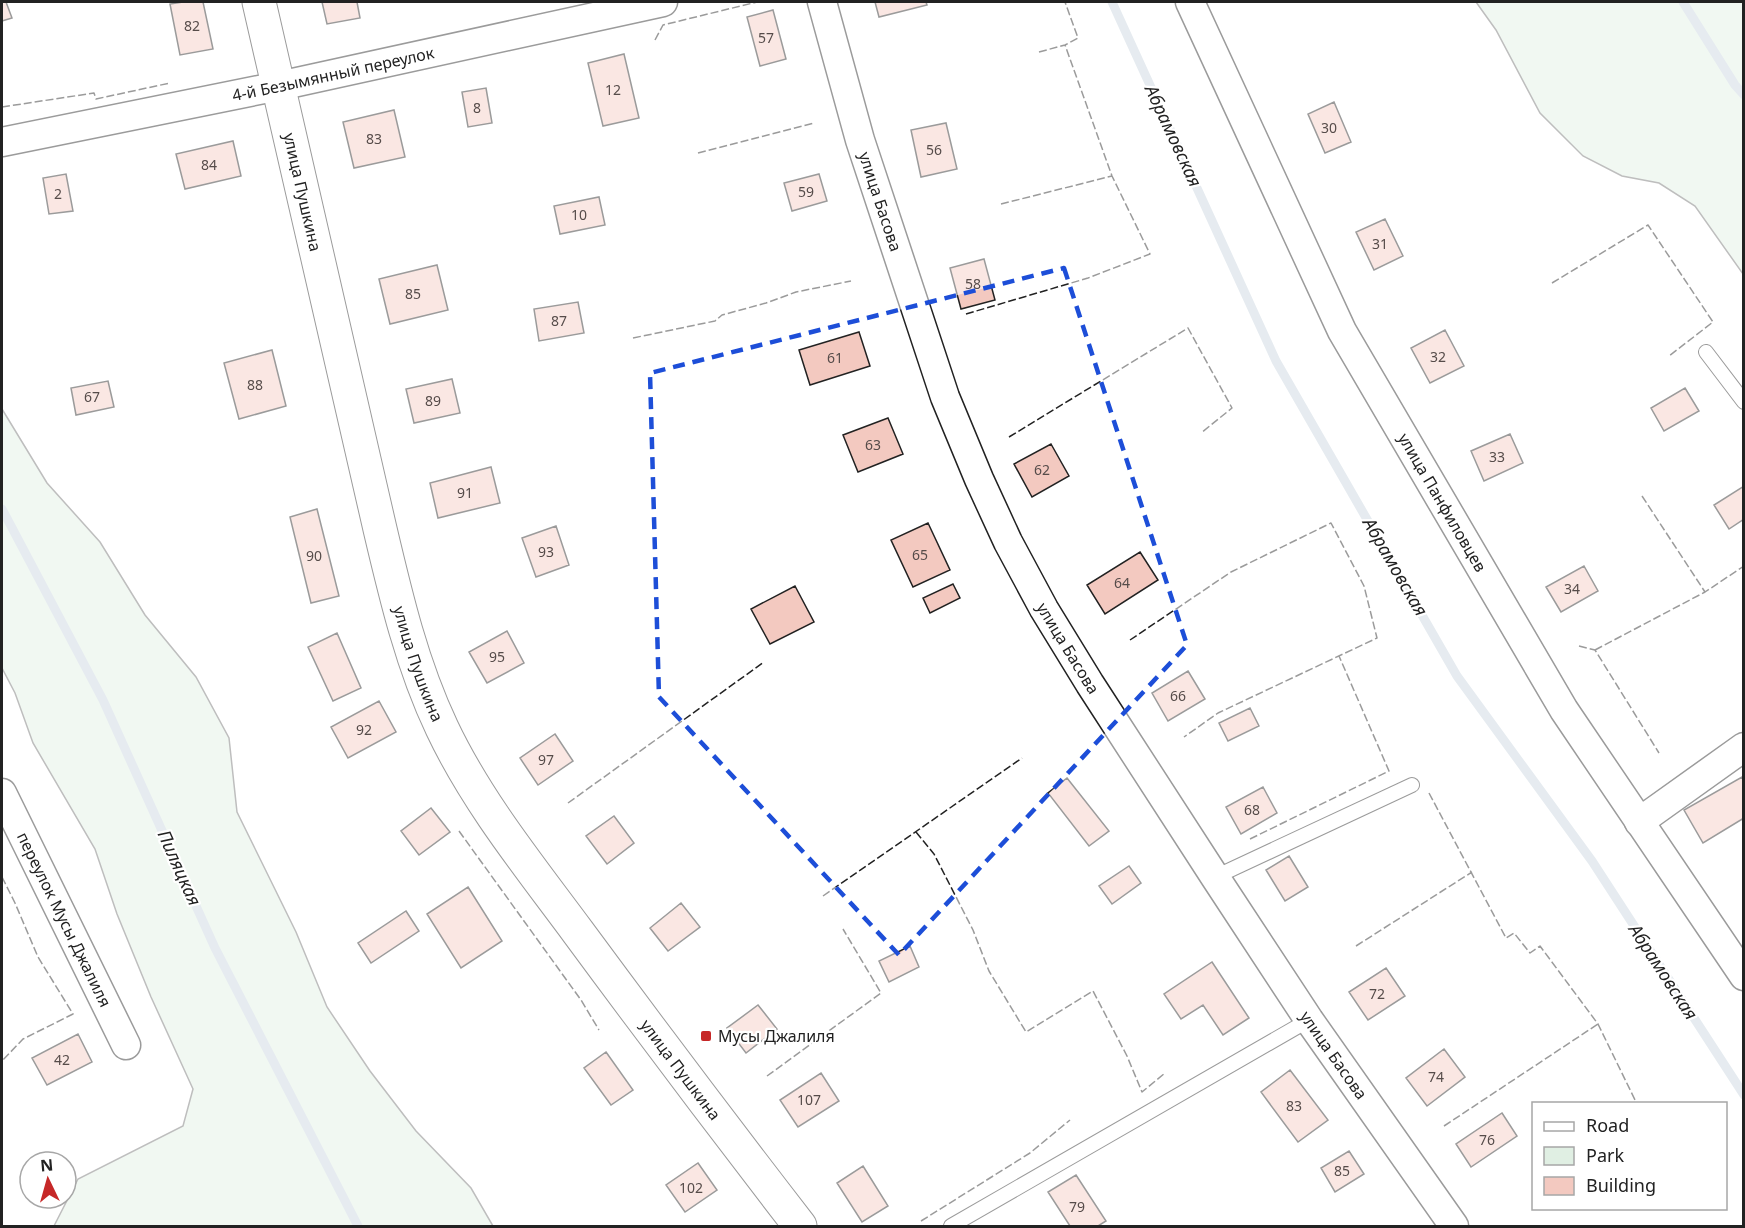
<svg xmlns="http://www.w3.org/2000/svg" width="1745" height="1228" viewBox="0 0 1745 1228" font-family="'Noto Sans',sans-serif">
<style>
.green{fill:#e0efe3;stroke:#6f6f6f;stroke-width:1.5}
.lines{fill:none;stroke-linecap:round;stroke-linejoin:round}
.stream{stroke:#c7d3dd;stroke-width:9}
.building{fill:#f3c9c0;stroke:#222;stroke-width:1.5}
.lane-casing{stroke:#222;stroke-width:16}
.street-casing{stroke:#222;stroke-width:31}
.secondary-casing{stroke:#222;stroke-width:35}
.lane{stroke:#fff;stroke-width:14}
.street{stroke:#fff;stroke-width:28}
.secondary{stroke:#fff;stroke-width:33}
.fence{stroke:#222;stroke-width:1.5;stroke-dasharray:8 3;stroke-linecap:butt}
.marked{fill:none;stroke:#1d4ed8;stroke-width:4.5;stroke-dasharray:12 8;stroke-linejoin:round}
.poi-dot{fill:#c62828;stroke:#fff;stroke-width:2}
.labels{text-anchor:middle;stroke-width:4.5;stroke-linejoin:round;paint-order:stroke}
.number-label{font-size:14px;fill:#564c4a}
.street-label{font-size:16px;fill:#222;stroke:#fff}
.poi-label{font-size:16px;fill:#222;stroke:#fff;text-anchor:start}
.water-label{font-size:18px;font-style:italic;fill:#222;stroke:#fff}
</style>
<rect width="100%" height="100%" fill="#fff"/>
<path class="green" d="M1476,2H1743V274L1695,206L1659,183L1622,176L1583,156L1540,113L1496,30Z
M2,409L47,483L100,542L145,615L196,677L229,738L237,812L296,932L327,1007L370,1071L416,1131L471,1188L493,1226H54L78,1179L183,1126L193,1089L151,997L117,914L95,849L33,743L15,693L2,668Z"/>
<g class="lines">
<path class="stream" d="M1112,2L1276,361L1457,676L1592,861L1744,1095
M1683,2L1735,85L1744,95
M2,509L103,700L215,948L358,1226"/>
</g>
<path class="building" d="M2,2H6L12,18L2,21Z
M183,2H203L213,49L180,55L170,4Z
M322,2H357L360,18L327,24Z
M875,2H926L927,5L879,17Z
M773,10L786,59L760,66L747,17Z
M624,54L639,118L603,126L588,63Z
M486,88L492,123L468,127L462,92Z
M1334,102L1351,142L1325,153L1308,114Z
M394,110L405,157L354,168L343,122Z
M946,123L957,169L921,177L911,130Z
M233,141L241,176L185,189L176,154Z
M66,174L73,211L49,214L43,178Z
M819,174L827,201L792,211L784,183Z
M599,197L605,225L560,234L554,206Z
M1385,219L1403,256L1374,270L1356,232Z
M984,259L995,300L961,309L950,268Z
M437,265L448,310L390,324L379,279Z
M578,302L584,333L539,341L534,309Z
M1445,330L1464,366L1430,383L1411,348Z
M859,332L870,366L810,385L799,350Z
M272,350L286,406L239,419L224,363Z
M452,379L460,413L414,423L406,389Z
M108,381L114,407L76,415L71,388Z
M1685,388L1699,411L1664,431L1651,408Z
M888,418L903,454L858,472L843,435Z
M1510,434L1523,463L1484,481L1471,451Z
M1051,444L1069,476L1032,497L1014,464Z
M491,467L500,503L438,518L430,483Z
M1744,486V519L1729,529L1714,505Z
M317,509L339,596L311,603L290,517Z
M928,523L950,570L913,587L891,540Z
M556,526L569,565L536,577L522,538Z
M1140,552L1158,580L1105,614L1087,585Z
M1584,566L1598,591L1561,612L1546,587Z
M953,584L960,598L930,613L923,598Z
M795,586L814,622L770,644L751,609Z
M507,631L524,663L487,683L469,652Z
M337,633L361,688L333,701L308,647Z
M1188,671L1205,699L1168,721L1152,693Z
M379,701L396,732L348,758L331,727Z
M1250,708L1259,726L1228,741L1219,723Z
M555,734L573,761L538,785L520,758Z
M1742,777L1744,780V818L1703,843L1684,810Z
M1067,778L1109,831L1089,846L1048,793Z
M1263,787L1277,813L1241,834L1226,807Z
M431,808L450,832L419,855L401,831Z
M614,816L634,843L607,864L586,836Z
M1289,856L1308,887L1285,901L1266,870Z
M1129,866L1141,883L1112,904L1099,886Z
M468,887L502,941L461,968L427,914Z
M681,903L700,927L668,951L650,928Z
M406,911L419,931L371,963L358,943Z
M910,946L919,967L889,982L879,961Z
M1212,962L1249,1018L1223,1035L1203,1005L1181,1019L1164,994Z
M1386,968L1405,996L1368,1020L1349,992Z
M758,1005L777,1029L746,1053L727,1028Z
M78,1034L92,1062L47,1085L32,1058Z
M1444,1049L1465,1077L1427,1106L1406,1078Z
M606,1052L633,1090L611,1105L584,1068Z
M1290,1070L1328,1120L1298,1142L1261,1092Z
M821,1073L839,1101L798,1127L780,1100Z
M1502,1113L1517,1136L1471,1167L1456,1144Z
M1349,1151L1364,1174L1335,1192L1321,1168Z
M698,1163L717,1190L685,1212L666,1185Z
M863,1166L888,1206L862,1222L837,1183Z
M1076,1175L1106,1221L1098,1226H1070L1048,1192Z"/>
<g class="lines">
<defs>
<path id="lane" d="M1706,352L1744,402
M1215,877L1412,785
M951,1226L1309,1020"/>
<g id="street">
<path id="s1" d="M822,2L860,140L945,397L979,479L1008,542L1044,609L1090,684L1215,877L1309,1020L1454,1226"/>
<path id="s2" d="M1190,2L1342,331L1564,710L1744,976"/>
<path id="s3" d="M2,142L279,86L663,2"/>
<path id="s4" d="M2,793L126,1045"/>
<path d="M1639,822L1744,747"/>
</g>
<g id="secondary">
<path id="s5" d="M259,2L380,529C396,597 412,665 442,728C477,802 530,867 578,932C651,1031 725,1129 800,1226"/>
</g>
</defs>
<use href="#lane" class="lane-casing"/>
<use href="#street" class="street-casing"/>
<use href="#secondary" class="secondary-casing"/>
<use href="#lane" class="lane"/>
<use href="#street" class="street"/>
<use href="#secondary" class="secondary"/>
<path class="fence" d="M655,40L663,25L757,2
M1039,52L1065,45L1078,38L1065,2
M2,107L94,93L96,99L170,83
M698,153L814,123
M1001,204L1112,176
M1552,283L1648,225L1713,322L1669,356
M966,314L1088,278L1150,254L1112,176L1065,45
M633,338L715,321L722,315L766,303L796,292L851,281
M1009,437L1188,328L1232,408L1201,433
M1642,496L1705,592
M1130,640L1231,572L1331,523L1364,586L1377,638L1218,713L1184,737
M1579,646L1595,650L1659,753
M1595,650L1705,592L1744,566
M1429,793L1506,938L1514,933L1530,953L1540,946L1598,1024L1637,1104
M568,803L764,662
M459,831L581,1000L599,1030
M916,832L934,854L973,930L989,971L1026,1032L1093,991L1127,1056L1142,1092L1165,1073
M1250,839L1389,771L1339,656
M2,877L15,903L38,957L73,1014L23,1039L2,1061
M823,896L1022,758
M1356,946L1472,872
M767,1076L881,993L843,929
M1444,1126L1598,1024
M921,1221L1030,1153L1070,1120"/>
</g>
<path d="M0 0H1745V1228H0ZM1064,268L1187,645L899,955L659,697L650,373Z" fill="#fff" fill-opacity=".55" fill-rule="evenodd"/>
<path class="marked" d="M1064,268L1187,645L899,955L659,697L650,373Z"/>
<rect class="poi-dot" x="700" y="1030" width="12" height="12" rx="3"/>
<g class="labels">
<g class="number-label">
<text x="192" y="31">82</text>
<text x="766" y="43">57</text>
<text x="613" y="95">12</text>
<text x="477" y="113">8</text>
<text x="1329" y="133">30</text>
<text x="374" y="144">83</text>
<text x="934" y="155">56</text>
<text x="209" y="170">84</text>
<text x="806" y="197">59</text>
<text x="58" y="199">2</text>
<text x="579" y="220">10</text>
<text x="1380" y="249">31</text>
<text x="973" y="289">58</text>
<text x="413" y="299">85</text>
<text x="559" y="326">87</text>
<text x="1438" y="362">32</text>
<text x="835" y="363">61</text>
<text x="255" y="390">88</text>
<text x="92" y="402">67</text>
<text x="433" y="406">89</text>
<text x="873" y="450">63</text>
<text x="1497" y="462">33</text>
<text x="1042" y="475">62</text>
<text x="465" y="498">91</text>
<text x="546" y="557">93</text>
<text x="920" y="560">65</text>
<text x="314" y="561">90</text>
<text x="1122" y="588">64</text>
<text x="1572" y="594">34</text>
<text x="497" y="662">95</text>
<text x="1178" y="701">66</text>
<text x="364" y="735">92</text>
<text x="546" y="765">97</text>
<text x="1252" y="815">68</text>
<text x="1377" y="999">72</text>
<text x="62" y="1065">42</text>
<text x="1436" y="1082">74</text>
<text x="809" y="1105">107</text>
<text x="1294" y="1111">83</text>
<text x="1487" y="1145">76</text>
<text x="1342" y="1176">85</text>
<text x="691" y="1193">102</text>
<text x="1077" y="1212">79</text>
</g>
<g class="street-label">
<text dy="6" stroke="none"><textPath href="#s3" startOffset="338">4-й Безымянный переулок</textPath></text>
<text dy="6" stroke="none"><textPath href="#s5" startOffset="195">улица Пушкина</textPath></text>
<text dy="6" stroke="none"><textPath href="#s1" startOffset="208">улица Басова</textPath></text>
<text dy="6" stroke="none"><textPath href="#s2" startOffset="561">улица Панфиловцев</textPath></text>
<text dy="6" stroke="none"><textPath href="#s1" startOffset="694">улица Басова</textPath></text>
<text dy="6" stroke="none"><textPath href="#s5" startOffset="681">улица Пушкина</textPath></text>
<text dy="6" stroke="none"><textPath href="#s4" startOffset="141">переулок Мусы Джалиля</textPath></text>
<text dy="6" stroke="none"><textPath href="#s1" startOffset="1180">улица Басова</textPath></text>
<text dy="6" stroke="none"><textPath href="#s5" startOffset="1167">улица Пушкина</textPath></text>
</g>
<g class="poi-label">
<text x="718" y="1042">Мусы Джалиля</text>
</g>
<g class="water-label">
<text transform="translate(1173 136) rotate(65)" y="6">Абрамовская</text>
<text transform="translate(1395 567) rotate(60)" y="6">Абрамовская</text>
<text transform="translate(179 868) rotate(66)" y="6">Пиляцкая</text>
<text transform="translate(1663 972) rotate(57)" y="6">Абрамовская</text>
</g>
</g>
<rect width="1745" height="1228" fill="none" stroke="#222222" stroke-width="6"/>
<rect x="1532" y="1102" width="195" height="108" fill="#ffffff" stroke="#a7a7a7" stroke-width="1.5"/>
<rect x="1544" y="1122" width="30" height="9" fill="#ffffff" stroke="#a7a7a7" stroke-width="1.5"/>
<text x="1586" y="1132" font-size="18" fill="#222222">Road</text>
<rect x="1544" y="1147" width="30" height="18" fill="#e0efe3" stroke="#a7a7a7" stroke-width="1.5"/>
<text x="1586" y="1162" font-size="18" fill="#222222">Park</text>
<rect x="1544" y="1177" width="30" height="18" fill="#f3c9c0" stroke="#a7a7a7" stroke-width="1.5"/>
<text x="1586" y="1192" font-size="18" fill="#222222">Building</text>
<g transform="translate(48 1180) rotate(355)"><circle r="28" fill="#ffffff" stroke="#a7a7a7" stroke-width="1.5"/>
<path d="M0-4.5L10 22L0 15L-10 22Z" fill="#c62828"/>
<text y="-9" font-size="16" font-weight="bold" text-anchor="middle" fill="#222222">N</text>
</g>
</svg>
